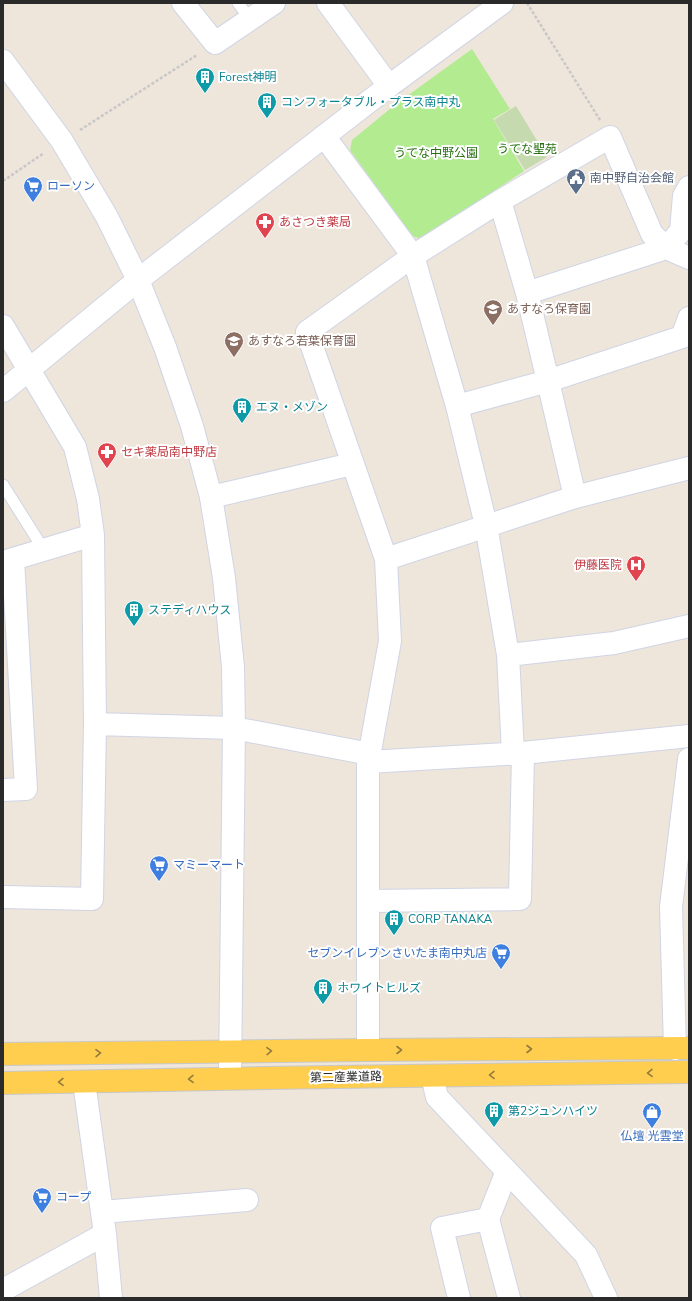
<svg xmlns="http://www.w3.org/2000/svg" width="692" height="1301" viewBox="0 0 692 1301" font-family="'Nunito Sans','Noto Sans JP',sans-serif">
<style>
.green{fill:#b3eb91}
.cemetery{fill:#c6dab0}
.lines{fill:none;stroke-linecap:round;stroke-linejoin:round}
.service-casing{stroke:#d0d5e5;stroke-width:13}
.minor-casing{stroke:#d0d5e5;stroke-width:24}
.tertiary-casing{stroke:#d0d5e5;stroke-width:24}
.primary-casing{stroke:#c8c8c8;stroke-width:24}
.path{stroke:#c8c8c8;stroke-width:2.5;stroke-dasharray:3 2;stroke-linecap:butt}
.service{stroke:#fff;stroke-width:11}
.minor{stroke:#fff;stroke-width:22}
.tertiary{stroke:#fff;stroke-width:22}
.primary{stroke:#ffce4f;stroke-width:22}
.oneway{stroke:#947c3c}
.labels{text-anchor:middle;stroke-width:4;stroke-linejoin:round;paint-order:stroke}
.culture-label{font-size:12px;fill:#0d838f;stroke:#fff;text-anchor:start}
.park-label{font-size:12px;fill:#297012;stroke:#fff}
.service-label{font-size:12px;fill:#4e5e75;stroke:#fff;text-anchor:start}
.shop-label{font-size:12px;fill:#366cbe;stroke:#fff;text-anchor:start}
.health-label{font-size:12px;fill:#be3a42;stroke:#fff;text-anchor:start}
.education-label{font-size:12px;fill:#785e54;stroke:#fff;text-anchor:start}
.street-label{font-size:12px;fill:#2a2a2a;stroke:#fff}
</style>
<rect width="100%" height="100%" fill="#eee5db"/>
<path class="green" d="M472,49L510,109L493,119L524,171L422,239L412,236L350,150L352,140L396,104Z"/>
<path class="cemetery" d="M516,106L547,157L525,170L494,120Z"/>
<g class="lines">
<defs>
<path id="service" d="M238,3L250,19
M3,485L44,550"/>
<path id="minor" d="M183,3L215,43L274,3
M328,3L389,86
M324,136L413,256L457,406
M500,201L527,293
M3,326L75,447L88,499L93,535L95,724L92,899L3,897
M3,391L138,280
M211,497L352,464
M575,497L548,381L682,337L689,318
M386,559L575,497L689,468
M3,562L93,535
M508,655L614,643L689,626
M95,724L234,728L370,754
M513,753L508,655L486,525L457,406L548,381L527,293L666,248L681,231L684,196L689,187
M368,762L523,753L689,736
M3,790L26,789L13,559
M369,901L520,899L523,753
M675,1049L671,907L689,759
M368,1050V762L390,641L386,559L307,332L413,256L500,201L610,137L652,234L666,248L689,258
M432,1076L437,1097L586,1255L606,1298
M84,1082L105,1234L111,1298
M102,1212L247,1200
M488,1219L507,1171
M3,1290L105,1234
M459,1298L442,1228L488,1219L509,1298"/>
<path id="tertiary" d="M3,61L62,141L107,217L138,280L165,347L192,426L211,497L224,578L233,667L234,728L230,1078
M138,280L389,86L502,3"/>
<path id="primary" d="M3,1054L368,1050L689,1048
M3,1083L265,1078L689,1072"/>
</defs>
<use href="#service" class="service-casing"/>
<use href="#minor" class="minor-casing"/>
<use href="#tertiary" class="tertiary-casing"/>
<use href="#primary" class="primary-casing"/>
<path class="path" d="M527,3L600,120
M80,130L197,55
M3,181L44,153"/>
<use href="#service" class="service"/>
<use href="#minor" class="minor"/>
<use href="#tertiary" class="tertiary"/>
<use href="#primary" class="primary"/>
</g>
<defs><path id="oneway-chevron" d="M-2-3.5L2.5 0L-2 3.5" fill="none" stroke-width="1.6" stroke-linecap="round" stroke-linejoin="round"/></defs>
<g class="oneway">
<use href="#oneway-chevron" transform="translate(529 1049)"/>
<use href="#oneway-chevron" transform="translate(399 1050)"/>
<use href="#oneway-chevron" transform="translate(269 1051) rotate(-1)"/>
<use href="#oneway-chevron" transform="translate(98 1053) rotate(-1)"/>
<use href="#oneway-chevron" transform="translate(650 1073) rotate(179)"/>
<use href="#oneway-chevron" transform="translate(492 1075) rotate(179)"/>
<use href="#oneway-chevron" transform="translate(191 1079) rotate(179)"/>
<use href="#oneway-chevron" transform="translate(61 1082) rotate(179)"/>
</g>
<defs>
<symbol id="building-pin" viewBox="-11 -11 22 30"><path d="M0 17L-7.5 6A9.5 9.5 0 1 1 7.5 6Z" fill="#0f9aa8" stroke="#fff"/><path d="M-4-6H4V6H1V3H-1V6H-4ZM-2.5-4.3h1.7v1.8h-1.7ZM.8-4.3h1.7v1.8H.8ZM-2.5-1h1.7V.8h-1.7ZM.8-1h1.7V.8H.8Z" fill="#fff"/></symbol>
<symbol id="civic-pin" viewBox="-11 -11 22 30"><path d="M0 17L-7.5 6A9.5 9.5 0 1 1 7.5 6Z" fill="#5c6f8a" stroke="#fff"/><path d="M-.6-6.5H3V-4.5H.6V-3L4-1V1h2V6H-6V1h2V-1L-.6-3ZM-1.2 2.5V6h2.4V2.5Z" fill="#fff"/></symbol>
<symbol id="supermarket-pin" viewBox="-11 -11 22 30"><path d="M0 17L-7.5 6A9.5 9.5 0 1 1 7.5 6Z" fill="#3f7fe0" stroke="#fff"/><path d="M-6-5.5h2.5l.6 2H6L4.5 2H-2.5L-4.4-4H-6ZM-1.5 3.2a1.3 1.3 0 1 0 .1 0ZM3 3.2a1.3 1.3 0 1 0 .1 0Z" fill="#fff"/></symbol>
<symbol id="pharmacy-pin" viewBox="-11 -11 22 30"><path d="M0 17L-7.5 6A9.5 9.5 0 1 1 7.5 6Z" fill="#e0444e" stroke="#fff"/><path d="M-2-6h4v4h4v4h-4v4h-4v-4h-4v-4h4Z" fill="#fff"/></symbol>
<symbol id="school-pin" viewBox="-11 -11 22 30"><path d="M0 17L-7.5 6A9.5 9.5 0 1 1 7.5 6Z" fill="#8d6e63" stroke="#fff"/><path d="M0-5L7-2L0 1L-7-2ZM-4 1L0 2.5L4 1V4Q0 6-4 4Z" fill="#fff"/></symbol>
<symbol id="hospital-pin" viewBox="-11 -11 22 30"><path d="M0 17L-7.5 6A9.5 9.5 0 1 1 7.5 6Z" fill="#e0444e" stroke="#fff"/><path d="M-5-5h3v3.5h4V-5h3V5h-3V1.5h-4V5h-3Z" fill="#fff"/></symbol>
<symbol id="shop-pin" viewBox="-11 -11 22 30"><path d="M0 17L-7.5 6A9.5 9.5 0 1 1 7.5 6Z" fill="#3f7fe0" stroke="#fff"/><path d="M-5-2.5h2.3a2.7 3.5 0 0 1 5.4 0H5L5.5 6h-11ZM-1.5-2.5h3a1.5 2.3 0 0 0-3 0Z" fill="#fff"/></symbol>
</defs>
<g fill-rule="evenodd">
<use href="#building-pin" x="194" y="66" width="22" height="30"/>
<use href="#building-pin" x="256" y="91" width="22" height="30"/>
<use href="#civic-pin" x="565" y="167" width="22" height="30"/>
<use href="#supermarket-pin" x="22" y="175" width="22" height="30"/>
<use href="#pharmacy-pin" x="254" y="211" width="22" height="30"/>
<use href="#school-pin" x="482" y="298" width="22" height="30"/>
<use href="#school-pin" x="223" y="330" width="22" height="30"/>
<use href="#building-pin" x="231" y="396" width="22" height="30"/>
<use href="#pharmacy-pin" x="96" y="441" width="22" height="30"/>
<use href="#hospital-pin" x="625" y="554" width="22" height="30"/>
<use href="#building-pin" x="123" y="599" width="22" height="30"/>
<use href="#supermarket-pin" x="148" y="854" width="22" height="30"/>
<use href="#building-pin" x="383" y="908" width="22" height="30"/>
<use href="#supermarket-pin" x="490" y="942" width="22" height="30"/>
<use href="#building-pin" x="312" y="977" width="22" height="30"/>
<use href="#building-pin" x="483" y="1100" width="22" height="30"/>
<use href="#shop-pin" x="641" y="1101" width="22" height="30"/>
<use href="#supermarket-pin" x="31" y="1186" width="22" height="30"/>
</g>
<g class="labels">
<g class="culture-label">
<text x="219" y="81">Forest神明</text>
<text x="281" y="106">コンフォータブル・プラス南中丸</text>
<text x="256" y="411">エヌ・メゾン</text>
<text x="148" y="614">ステディハウス</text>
<text x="408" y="923">CORP TANAKA</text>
<text x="337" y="992">ホワイトヒルズ</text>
<text x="508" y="1115">第2ジュンハイツ</text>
</g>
<g class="park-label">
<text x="527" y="153">うてな聖苑</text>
<text x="436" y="157">うてな中野公園</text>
</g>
<g class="service-label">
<text x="590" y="182">南中野自治会館</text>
</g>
<g class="shop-label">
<text x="47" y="190">ローソン</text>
<text x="173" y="869">マミーマート</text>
<text x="487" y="957" text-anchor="end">セブンイレブンさいたま南中丸店</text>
<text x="652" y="1140" text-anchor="middle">仏壇 光雲堂</text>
<text x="56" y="1201">コープ</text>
</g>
<g class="health-label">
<text x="279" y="226">あさつき薬局</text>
<text x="121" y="456">セキ薬局南中野店</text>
<text x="622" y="569" text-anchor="end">伊藤医院</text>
</g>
<g class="education-label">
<text x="507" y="313">あすなろ保育園</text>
<text x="248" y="345">あすなろ若葉保育園</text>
</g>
<g class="street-label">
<text transform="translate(346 1077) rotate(-1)" y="4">第二産業道路</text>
</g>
</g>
<rect width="692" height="1301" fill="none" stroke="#2a2a2a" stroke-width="8"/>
</svg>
